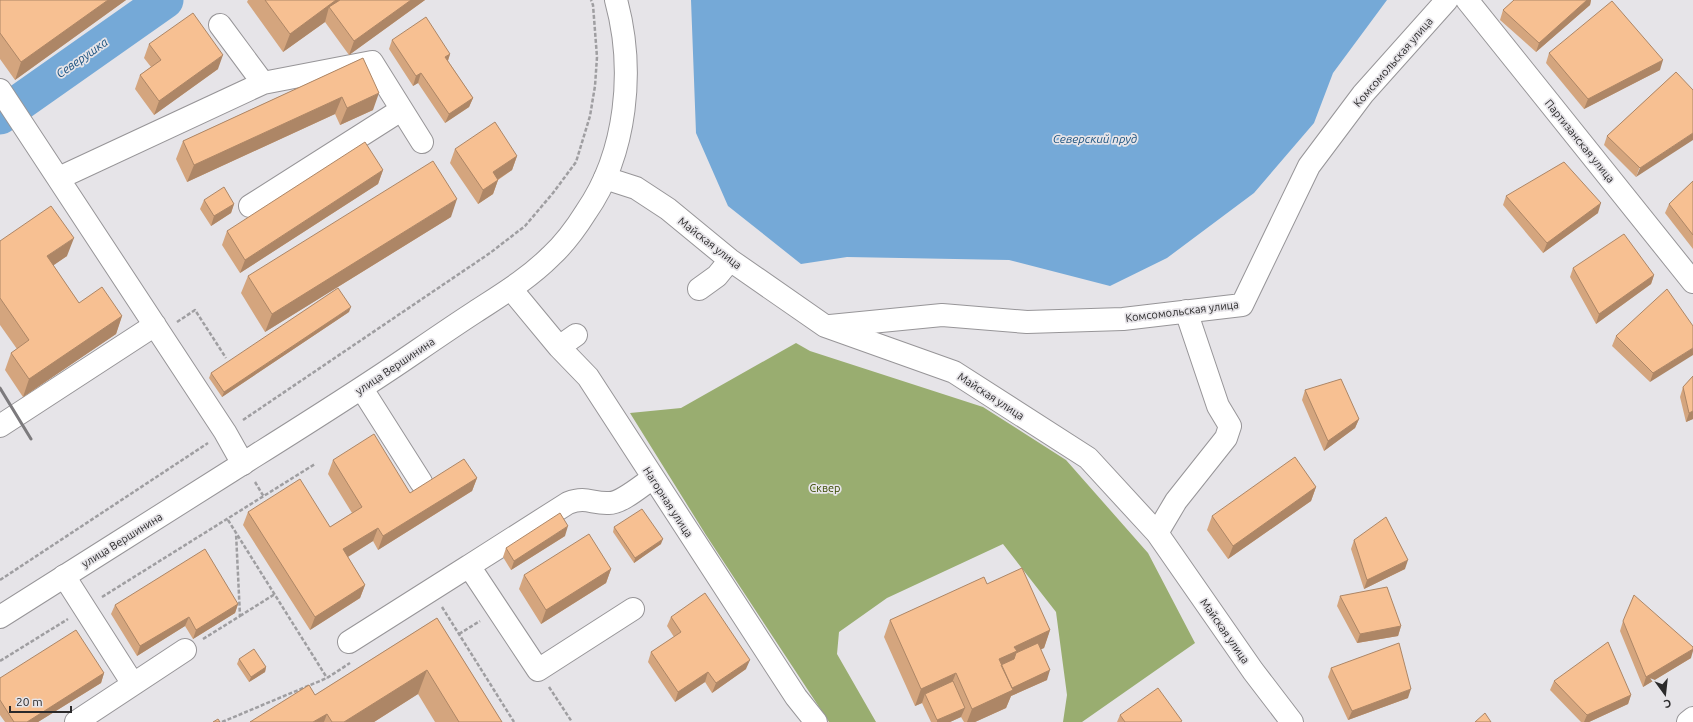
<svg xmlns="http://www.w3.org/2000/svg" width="1693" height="722" viewBox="0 0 1693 722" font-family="Ubuntu,sans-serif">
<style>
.forest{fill:#99ad70}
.water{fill:#75a9d7}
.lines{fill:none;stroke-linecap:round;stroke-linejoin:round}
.river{stroke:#75a9d7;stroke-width:37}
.minor-casing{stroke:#979598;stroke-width:24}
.major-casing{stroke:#979598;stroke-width:24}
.path{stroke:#9f9ea1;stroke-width:2.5;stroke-dasharray:4 2;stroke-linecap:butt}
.minor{stroke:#fff;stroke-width:22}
.major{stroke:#fff;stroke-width:22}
.rail{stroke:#7c7a7d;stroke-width:3}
.wall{fill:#d4a57e}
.shaded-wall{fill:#ad8666}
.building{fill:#f7c092;stroke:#ad8666}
.labels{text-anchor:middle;stroke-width:3.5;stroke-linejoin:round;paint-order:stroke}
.street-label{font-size:11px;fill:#2b2a2b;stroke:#e6e4e8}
.park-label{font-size:11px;fill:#384900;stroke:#e6e4e8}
.water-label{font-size:12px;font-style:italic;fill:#1c5380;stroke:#e6e4e8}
</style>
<rect width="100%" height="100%" fill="#e6e4e8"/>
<path class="forest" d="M796,343L810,351L983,407L1066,460L1148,553L1195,643L1082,722H1063L1067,695L1056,612L1003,544L887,598L839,632L837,654L876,722H829L706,535L630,413L681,408Z"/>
<path class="water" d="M691,0H1387L1333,73L1314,123L1254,193L1167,258L1110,286L1009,260L847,257L801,264L728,206L696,133Z"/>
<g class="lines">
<path class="river" d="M0,116L165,0"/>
<defs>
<path id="minor" d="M1467,0L1693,282
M220,25L263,83
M0,90L225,432L243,464
M59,178L263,83L372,62L422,142
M605,178L636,188L668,209L730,260L825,326L954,372L1088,458L1157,533L1253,671L1292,722
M250,206L401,110
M511,289L559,347L588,377L796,697L816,722
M699,289L717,276L730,260
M830,326L942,315L1027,322L1123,319L1242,305L1309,166L1363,94L1447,0
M559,347L576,335
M362,389L421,482
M0,426L155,325
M1157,533L1176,501L1226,438L1230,426L1218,406L1186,311
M64,576L133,684
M633,609L538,670L469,566L568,503C587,496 592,504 609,503C622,503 642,485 653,478
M349,642L469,566
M76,722L185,650
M1688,722L1693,718"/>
<path id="major" d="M0,617C77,568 154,520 231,471C293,432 356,393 417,351C436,338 455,325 475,312C501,295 528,279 551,256C564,244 576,228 586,212C627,153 635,69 616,0"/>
</defs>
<use href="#minor" class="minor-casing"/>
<use href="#major" class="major-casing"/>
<path class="path" d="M177,322L195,310L226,358
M243,420L490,253L525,226L553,193L576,162L590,116L595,86L597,57L593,5L591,0
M255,482L264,497
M228,520L327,678
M0,580L208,443
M102,597L315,464
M442,607L514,722
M240,616L275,594
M459,634L480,621
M203,639L240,616L236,533
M0,661L68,619
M549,687L572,722
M222,722L327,678L350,663"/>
<use href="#minor" class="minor"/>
<use href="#major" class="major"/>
<path class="rail" d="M0,388L31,439"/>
</g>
<path class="wall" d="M0,0H126L15,80L0,59Z
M248,0H425L349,55L325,22L283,52L247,2Z
M1514,0H1591L1590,5L1536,52L1500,20L1503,10Z
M392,40L450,54L448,61L473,98L469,107L445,123L418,83L413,86L389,49Z
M149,44L218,69L154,115L135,89L140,75L151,67L144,58Z
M1549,53L1660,70L1584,109L1546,63Z
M363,58L373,110L340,125L335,114L187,182L176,159L183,141Z
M1676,72L1636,177L1604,145L1607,136Z
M455,149L517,156L512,170L498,180L493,194L478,204L450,163Z
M383,170L378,184L240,273L222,245L227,231Z
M1693,181V249L1665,213L1669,204Z
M1506,196L1598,213L1543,253L1503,205Z
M204,200L234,204L231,213L211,226L200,209Z
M451,217L265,332L241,293L248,276Z
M0,241L67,256L53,265L79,303L122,316L116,334L23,397L5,370L11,353L17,349L0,325Z
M1573,268L1654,275L1651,284L1596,324L1570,277Z
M349,312L222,397L209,378L211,373Z
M1693,326L1650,382L1612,346L1616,336Z
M1693,376V419L1686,422L1680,397L1683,387Z
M1305,390L1359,419L1355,428L1324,451L1302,400Z
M333,460L410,493L477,478L472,491L378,550L373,541L348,557L365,585L360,598L310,630L243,525L248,512L330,527L352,513L328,474Z
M1316,487L1311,501L1228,559L1207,530L1212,516Z
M614,527L661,544L634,563L613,532Z
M565,536L511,570L503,557L506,548Z
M1354,540L1405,569L1364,589L1351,549Z
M611,569L606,583L541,624L519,589L524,575Z
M987,584L1050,630L1044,648L1041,649L1047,680L1011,696L1006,708L975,722H964L961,717L950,722H931L922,703L915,706L884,637L890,620Z
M1340,596L1401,626L1398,636L1357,643L1337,606Z
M238,604L235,613L193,639L185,626L137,656L111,614L115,605Z
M671,617L746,669L712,693L705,682L675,702L648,662L651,652L674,637L667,626Z
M437,618L502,722H435L418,694L374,722H250L315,695Z
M1623,621L1691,658L1643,687L1620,631Z
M239,659L266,667L265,672L249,682L237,664Z
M1331,668L1408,698L1348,720L1328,677Z
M104,673L101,683L38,722H5L0,715V678Z
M1554,681L1631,695L1628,704L1589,722H1581L1550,690Z
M1120,715L1181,722H1117Z"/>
<path class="shaded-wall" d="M108,0H126L15,80L21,62Z
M336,0H354L329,7L325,22L283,52L290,34Z
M411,0H425L349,55L354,41Z
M1587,0H1591L1590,5L1536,52L1539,43Z
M450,54L447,63L445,57Z
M223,55L218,69L154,115L159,101Z
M1663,60L1660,70L1584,109L1588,99Z
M421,73L418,83L413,86L416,76Z
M379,93L373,110L340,125L347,108Z
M342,97L335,114L187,182L194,165Z
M473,98L469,107L445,123L449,114Z
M1693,133V140L1636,177L1640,168Z
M517,156L512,170L488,186L493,172Z
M383,170L378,184L240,273L245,260Z
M498,180L493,194L478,204L483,190Z
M457,199L451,217L265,332L272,314Z
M1601,203L1598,213L1543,253L1547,243Z
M234,204L231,213L211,226L214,216Z
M74,238L67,256L41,274L47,256Z
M1654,275L1651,284L1596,324L1599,314Z
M351,307L349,312L222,397L224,392Z
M122,316L116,334L23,397L29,379Z
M1693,348V355L1650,382L1653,373Z
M1693,411V419L1686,422L1689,413Z
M1359,419L1355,428L1324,451L1328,441Z
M477,478L472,491L378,550L383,536Z
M1316,487L1311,501L1228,559L1233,546Z
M568,526L565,536L511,570L514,561Z
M378,528L373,541L338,563L343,549Z
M663,539L661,544L634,563L635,558Z
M1408,560L1405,569L1364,589L1367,580Z
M611,569L606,583L541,624L546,610Z
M365,585L360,598L310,630L315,617Z
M238,604L235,613L193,639L196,630Z
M189,617L185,626L137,656L140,646Z
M1401,626L1398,636L1357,643L1360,634Z
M1050,630L1044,648L1012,662L999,674V659L1014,647Z
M1693,649V651L1691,658L1643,687L1646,677Z
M750,660L746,669L712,693L716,683Z
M266,667L265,672L249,682L251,677Z
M427,670L418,694L374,722H344Z
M1050,670L1047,680L1011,696L1006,708L975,722H967L972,709L1006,690Z
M708,672L705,682L675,702L678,692Z
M104,673L101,683L38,722H27Z
M956,673L949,690L925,694L922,703L915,706L921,689Z
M1411,689L1408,698L1348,720L1352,711Z
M1631,695L1628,704L1589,722H1584L1587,715Z
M965,708L961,717L950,722H937V720Z
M327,714L324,722H313Z"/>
<path class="building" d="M0,0H108L21,62L0,33Z
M265,0H336L290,34Z
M340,0H411L354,41L329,7Z
M1514,0H1587L1539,43L1503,10Z
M1612,1L1663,60L1588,99L1549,53Z
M193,13L223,55L159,101L140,75L161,60L149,44Z
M426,17L450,54L445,57L473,98L449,114L421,73L416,76L392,40Z
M363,58L379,93L347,108L342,97L194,165L183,141Z
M1676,72L1693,90V133L1640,168L1607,136Z
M495,122L517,156L493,172L498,180L483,190L455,149Z
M365,142L383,170L245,260L227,231Z
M433,161L457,199L272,314L248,276Z
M1564,162L1601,203L1547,243L1506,196Z
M1693,181V235L1669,204Z
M224,187L234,204L214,216L204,200Z
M51,206L74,238L47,256L79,303L102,287L122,316L29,379L11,353L29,340L0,298V241Z
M1624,234L1654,275L1599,314L1573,268Z
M338,288L351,307L224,392L211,373Z
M1667,289L1693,326V348L1653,373L1616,336Z
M1693,376V411L1689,413L1683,387Z
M1341,379L1359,419L1328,441L1305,390Z
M374,434L410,493L464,459L477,478L383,536L378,528L343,549L365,585L315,617L248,512L300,479L330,527L362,507L333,460Z
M1295,457L1316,487L1233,546L1212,516Z
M642,509L663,539L635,558L614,527Z
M560,513L568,526L514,561L506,548Z
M1386,517L1408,560L1367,580L1354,540Z
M589,534L611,569L546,610L524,575Z
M205,549L238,604L196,630L189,617L140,646L115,605Z
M1022,568L1050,630L1014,647L1017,651L999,659L1013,690L972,709L956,673L921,689L890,620L984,577L987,584Z
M1387,587L1401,626L1360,634L1340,596Z
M705,593L750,660L716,683L708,672L678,692L651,652L681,632L671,617Z
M1634,595L1693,647V649L1646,677L1623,621Z
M437,618L502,722H459L427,670L344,722H332L327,714L313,722H250L309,685L315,695Z
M76,630L104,673L27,722H14L0,700V678Z
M1608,642L1631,695L1587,715L1554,681Z
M1038,643L1050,670L1012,688L1001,665L1014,659L1016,653Z
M1399,643L1411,689L1352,711L1331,668Z
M254,649L266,667L251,677L239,659Z
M953,681L965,708L937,720L925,694Z
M1158,688L1182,721L1180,722H1125L1120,715Z
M1485,713L1491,722H1475Z
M218,719L220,722H213Z"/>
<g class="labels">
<g class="street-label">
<text transform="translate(1393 62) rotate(-49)" y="4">Комсомольская улица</text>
<text transform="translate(1580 141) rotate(51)" y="4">Партизанская улица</text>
<text transform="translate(710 243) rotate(38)" y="4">Майская улица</text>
<text transform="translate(1182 311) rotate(-7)" y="4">Комсомольская улица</text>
<text transform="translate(395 366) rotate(-34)" y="4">улица Вершинина</text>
<text transform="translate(991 396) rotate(33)" y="4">Майская улица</text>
<text transform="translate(668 502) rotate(57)" y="4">Нагорная улица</text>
<text transform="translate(122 540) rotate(-32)" y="4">улица Вершинина</text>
<text transform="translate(1225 631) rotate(55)" y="4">Майская улица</text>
</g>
<g class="park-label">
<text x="825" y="492">Сквер</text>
</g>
<g class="water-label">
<text transform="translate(82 58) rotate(-35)" y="4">Северушка</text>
<text x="1095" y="143">Северский пруд</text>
</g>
</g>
<g transform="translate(1665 694) rotate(165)" stroke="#e6e4e8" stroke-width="3" paint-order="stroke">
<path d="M0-3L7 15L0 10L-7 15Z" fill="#2b2a2b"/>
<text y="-6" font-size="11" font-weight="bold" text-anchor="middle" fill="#2b2a2b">С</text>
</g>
<path d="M10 706v6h61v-6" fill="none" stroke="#2b2a2b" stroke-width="2"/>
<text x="16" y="706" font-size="12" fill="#2b2a2b" stroke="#e6e4e8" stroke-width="3" paint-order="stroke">20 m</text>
</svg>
